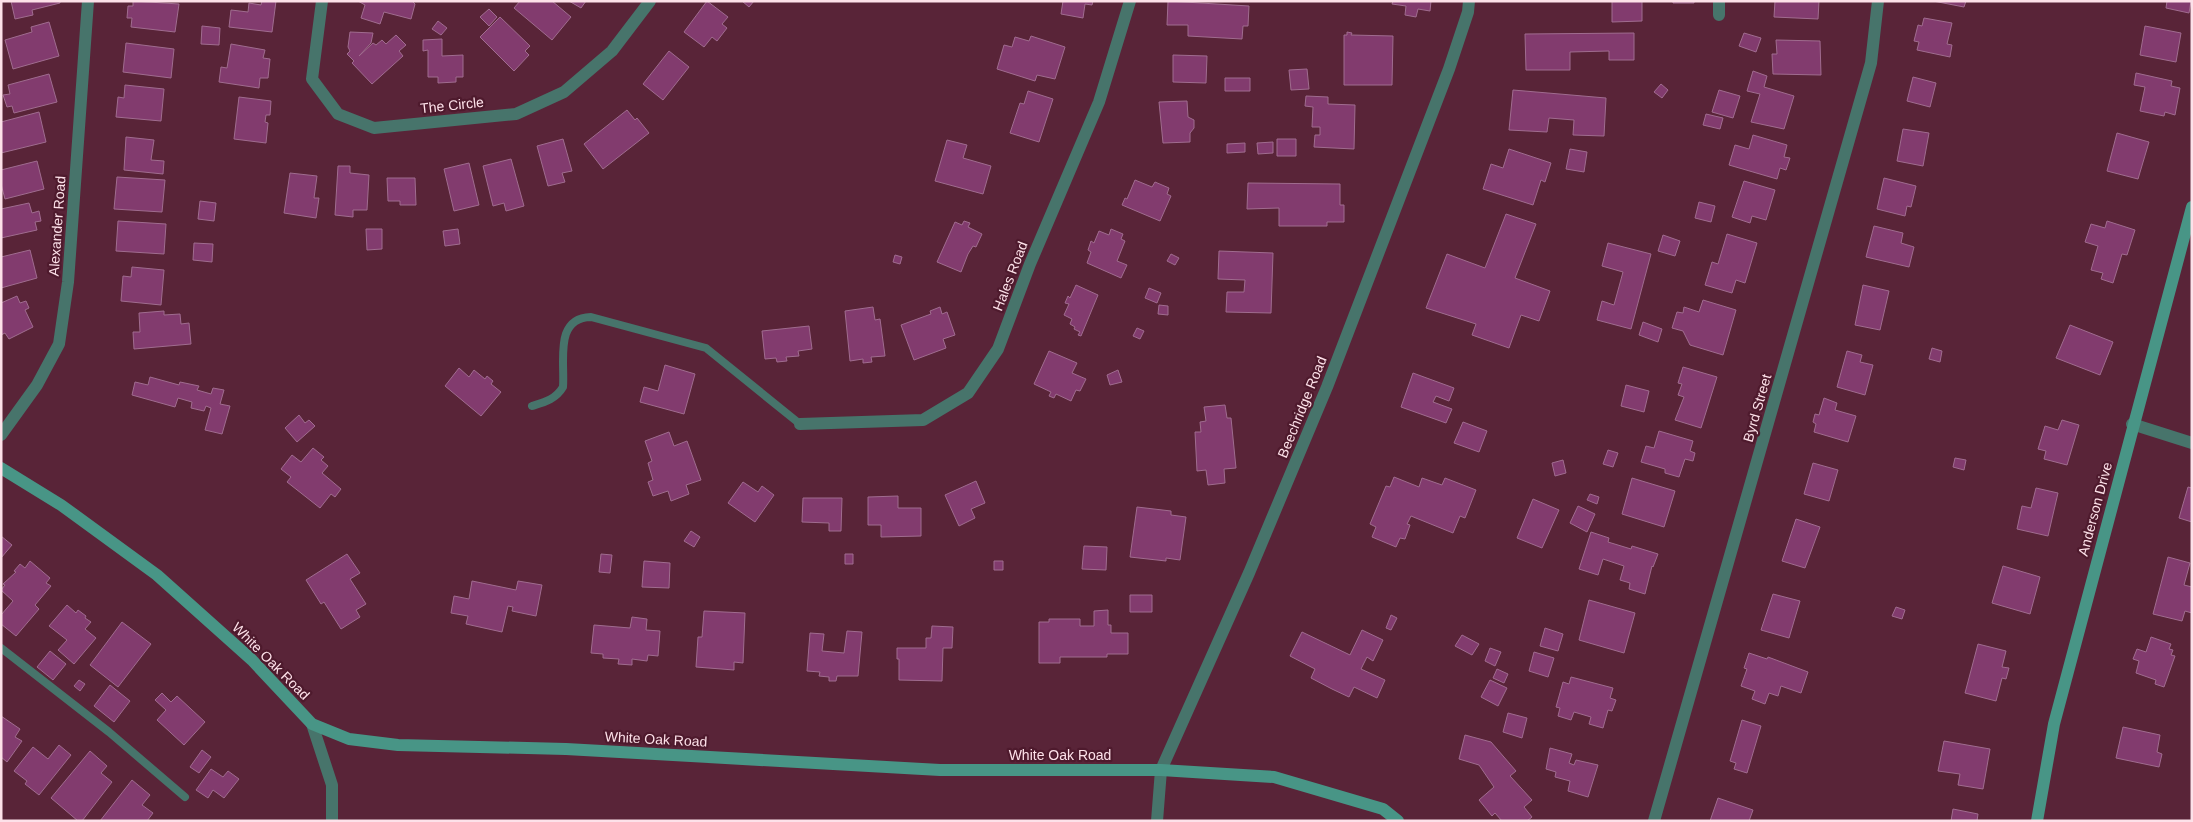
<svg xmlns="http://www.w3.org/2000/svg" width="2193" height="822" viewBox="0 0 2193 822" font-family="Helvetica,sans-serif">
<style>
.building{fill:#823b6e;stroke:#a06c8f}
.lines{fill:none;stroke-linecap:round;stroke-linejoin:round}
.lane{stroke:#47746b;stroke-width:8}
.street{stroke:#47746b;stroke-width:12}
.secondary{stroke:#489586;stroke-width:12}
.labels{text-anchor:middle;stroke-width:4.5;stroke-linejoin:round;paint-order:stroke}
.street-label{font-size:14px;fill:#fde1e9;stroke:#4e1a2d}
</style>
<rect width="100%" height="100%" fill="#592438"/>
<path class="building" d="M11,1H60V3L32,10L33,15L15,19Z
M133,1L179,4L175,32L131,27L132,18H127L128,6H133Z
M262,1H276L272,32L229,27L231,10L248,12L249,3L261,5Z
M358,1H412L415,4L411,19L384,12L380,24L361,18L365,5Z
M520,1H552L571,17L552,40L514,8Z
M569,1H586L581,8Z
M707,1L728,17L722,24L727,28L717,41L712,37L704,47L684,32Z
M742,1H754L749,7Z
M1063,1H1093L1092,5L1085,4L1083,18L1061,14Z
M1168,1L1249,6L1248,26H1243L1242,39L1188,36V25H1167Z
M1393,1H1431L1430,11L1418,9L1416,17L1405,15L1406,6L1392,4Z
M1612,1H1642V21L1612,22Z
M1673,1H1694V3H1673Z
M1775,1H1819L1818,19L1774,17Z
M1933,1H1966L1964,7Z
M2167,1H2191L2189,13L2166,8Z
M489,9L497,17L489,26L480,17Z
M500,17L530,46L525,51L529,55L514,71L480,37Z
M1924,18L1952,23L1947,44L1952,45L1950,57L1917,50L1919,42L1914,41L1918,25L1922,26Z
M438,21L447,28L441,35L432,29Z
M49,22L59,56L13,69L5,40L32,32L31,27Z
M202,26L220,28L219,45L201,44Z
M2145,26L2181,33L2176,62L2140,55Z
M350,32L373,33L371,43L359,56L373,43L376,45L382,40L386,44L396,35L406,45L399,51L403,56L372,84L352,63L354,61L347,54L350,51L348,47Z
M1347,32L1352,33L1351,35L1393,36L1392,85H1344V35H1347Z
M1634,33V60H1609V51L1570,52V70H1526L1525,34Z
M1744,33L1761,38L1756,52L1739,46Z
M1031,36L1065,47L1055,79L1037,75L1035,81L997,69L1004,45L1012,47L1015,37L1029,41Z
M442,39V56L463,55V77H456V82L438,83V77H428V50L423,51V40Z
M1776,40L1820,41L1821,75L1773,74L1772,54H1777Z
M126,43L174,49L171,78L123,72Z
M231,44L265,50L263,58L270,59L268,78H260L259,88L219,82L221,67L227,68Z
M669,51L689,67L663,100L643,84Z
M1173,55L1207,56L1206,83L1173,82Z
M1307,69L1309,89L1291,90L1289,70Z
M1753,71L1767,76L1764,87L1794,96L1784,129L1751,122L1760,94L1747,91Z
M2136,73L2172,81L2171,86L2180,88L2175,115L2165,112L2164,116L2140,111L2145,87L2134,85Z
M49,74L57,102L14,113L12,106L7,107L3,95L10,94L8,85Z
M1913,77L1936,83L1930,107L1907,101Z
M1225,78H1250V91H1225Z
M1661,84L1668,90L1662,98L1654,92Z
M125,85L164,89L161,121L116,117L118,97L124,98Z
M1513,90L1606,98L1604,136L1573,135L1574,120L1549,118L1547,132L1509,130Z
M1719,90L1740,96L1733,118L1712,112Z
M1028,91L1053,99L1039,142L1010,133L1020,103L1024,104Z
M1306,96L1328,97V104L1355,105L1354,149L1314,147L1315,135H1320V127H1312L1313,107L1305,106Z
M239,97L271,101L270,115H266L265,122L268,123L266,143L234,139Z
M1187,101L1188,117L1194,120V128L1190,133V142L1163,143L1159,102Z
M627,110L635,120L637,118L649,133L603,169L584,144Z
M39,112L46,142L1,153V122Z
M1706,114L1723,118L1720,129L1703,125Z
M1903,129L1929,133L1923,166L1897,161Z
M2117,133L2149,142L2138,179L2107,171Z
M1753,135L1787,145L1784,157L1790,158L1786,170L1780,168L1777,179L1729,165L1735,145L1749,149Z
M126,137L154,140L151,160L164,161L163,174L124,170Z
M563,139L572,171L562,173L565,182L548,186L537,146Z
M1277,139H1296V156H1277Z
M947,140L967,145L963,158L991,166L983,194L935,181Z
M1273,142V153L1258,154L1257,143Z
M1245,143V152L1227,153V144Z
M1509,149L1551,163L1545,182L1541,180L1533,205L1483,189L1491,164L1503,168Z
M1570,149L1587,152L1584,172L1566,169Z
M511,159L524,206L506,211L504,203L493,206L483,166Z
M37,161L44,189L5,199L1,184V170Z
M469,163L479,205L454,211L444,169Z
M338,166H350V173L369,175L367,210H353V217L335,215Z
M290,173L317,176L314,198H319L316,218L284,213Z
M117,177L165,180L162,212L114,209Z
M387,178H415L416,205H400V201H388Z
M1884,178L1916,186L1911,207L1907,206L1905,216L1877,209Z
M1135,180L1152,187L1155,182L1169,188L1167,194L1171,196L1160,221L1122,205L1125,198L1127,199Z
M1744,181L1775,190L1766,220L1752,216L1750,223L1732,217Z
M1248,183L1340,184V205H1344V222H1327V226H1279V208L1247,209Z
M200,201L216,203L214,221L198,219Z
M1699,202L1715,206L1711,222L1695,218Z
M29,203L32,213L39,211L41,221L35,222L37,230L1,238V209Z
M1506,214L1536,224L1515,278L1550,291L1539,321L1521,315L1509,348L1472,335L1476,324L1426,308L1447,254L1485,268Z
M118,221L166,224L164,254L116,251Z
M964,221L970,223L968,227L982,234L976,247L973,246L968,254L961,272L937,262L955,222L962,225Z
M2107,221L2135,230L2127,255L2122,254L2113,283L2101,279L2103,273L2091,270L2098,246L2085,242L2091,224L2105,228Z
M1874,226L1903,233L1901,243L1914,247L1909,267L1866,257Z
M366,229H382V249L367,250Z
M458,229L460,244L445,246L443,231Z
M1111,229L1123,234L1121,239L1125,241L1117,261L1127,265L1121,278L1087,263L1091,252L1088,250L1091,241L1094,243L1099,231L1109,235Z
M1727,234L1757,243L1745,283L1736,280L1732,293L1705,285L1712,262L1718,264Z
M1663,235L1680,241L1675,256L1658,251Z
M194,243L213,244L212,262L193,260Z
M1608,243L1651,254L1631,329L1597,320L1602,301L1614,305L1623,272L1602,266Z
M30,250L37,278L1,288V257Z
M1219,251L1273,253L1271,313L1226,312L1227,292H1244L1245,280L1218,279Z
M1171,254L1179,258L1175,265L1167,261Z
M895,255L902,257L900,264L893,262Z
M132,267L164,270L161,305L121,301L123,276L131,277Z
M1076,285L1098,295L1081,336L1078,335L1080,332L1074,329L1075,327L1070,324L1072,319L1064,315L1069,304L1065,303L1068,296L1070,298Z
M1863,285L1889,291L1880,330L1855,325Z
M1149,288L1161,293L1157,303L1145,298Z
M17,296L20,303L26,301L29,308L25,310L33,327L9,339L5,333L1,335V303Z
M1703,300L1736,310L1723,355L1690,345L1683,331L1672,328L1677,312L1683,313L1684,307L1699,312Z
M1159,305L1168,306V315L1158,314Z
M873,307L875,320L880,319L885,356L871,357L872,362L863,363V359L850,361L845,311Z
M940,307L942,314L947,312L955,335L943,339L946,348L914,360L901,325L931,314L930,311Z
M164,311V315L180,314L181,324L189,323L191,344L134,349L133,332H140L139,313Z
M1643,322L1662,329L1658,342L1639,335Z
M2070,325L2113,342L2100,375L2056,358Z
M809,326L812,349L798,351L799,356L786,357L787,361L777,362L776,358L765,359L762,331Z
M1137,328L1144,331L1140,339L1133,336Z
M1932,348L1942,351L1940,362L1929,359Z
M1049,351L1077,363L1072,373L1086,379L1080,391L1076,390L1071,401L1056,394L1054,398L1049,396L1051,392L1034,384Z
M1847,351L1862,355L1860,362L1873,365L1865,395L1837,387Z
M665,365L695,374L684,414L640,402L644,387L658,391Z
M1683,367L1717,377L1701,428L1675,420L1684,397L1678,395L1682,384L1678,383Z
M459,368L469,377L474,370L485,379L487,376L493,381L491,384L501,392L481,416L445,386Z
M1118,370L1122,382L1110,385L1107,375Z
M1413,373L1454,388L1449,401L1436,396L1433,402L1452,409L1446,423L1401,407Z
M150,377L179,385L180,382L199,386L197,390L211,394L213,388L224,390L220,404L230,406L222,434L205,430L211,408L206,406L204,411L191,408L192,402L178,398L175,407L132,395L135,382L148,385Z
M1626,385L1649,391L1644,412L1621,406Z
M1824,398L1837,403L1835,410L1856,416L1848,442L1814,432L1816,424L1813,422L1815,414L1819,415Z
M1225,405L1227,418H1231L1236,468L1224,469L1225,483L1208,485L1206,470L1197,471L1195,432H1201L1200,422L1206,421L1204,407Z
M299,415L305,423L309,420L315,426L297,442L285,428Z
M2062,420L2079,425L2067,465L2044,459L2046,451L2038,449L2045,426L2058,430Z
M1463,422L1487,431L1479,452L1454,443Z
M1659,431L1693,441L1690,451L1695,453L1693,461L1685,459L1679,477L1665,473V469L1641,462L1646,446L1654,448Z
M669,432L674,446L687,441L701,480L686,485L689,494L671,501L668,491L653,496L648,482L653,480L648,463L652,461L645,441Z
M313,448L324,457L321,460L328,466L322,473L341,489L335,497L331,494L320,508L287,482L291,477L281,469L292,455L301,462Z
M1608,450L1618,453L1613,467L1603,464Z
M1955,458L1966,460L1964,470L1953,467Z
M1563,460L1566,473L1555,476L1552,463Z
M1813,463L1838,470L1829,501L1804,494Z
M1394,477L1419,487L1422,478L1442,485L1445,478L1476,490L1465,518L1460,516L1453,533L1411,516L1407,524L1410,525L1405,539L1400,538L1396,547L1372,537L1376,527L1370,524L1386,486L1390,487Z
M1632,478L1675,491L1664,527L1622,514Z
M976,481L985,503L971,509L975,518L959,526L945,495Z
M743,482L758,492L762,486L774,495L755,522L728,503Z
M2188,487L2192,488V522L2179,518Z
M2036,488L2058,493L2048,536L2017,529L2022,506L2031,508Z
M1590,494L1599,497L1597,504L1587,500Z
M898,496V508H921V536L881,537V525H868V497Z
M803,498H842L841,531H829V523L802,522Z
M1533,499L1559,510L1542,548L1517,538Z
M1578,506L1595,514L1587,532L1570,523Z
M1137,507L1171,511V515L1186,517L1180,560L1166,558V561L1130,557Z
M1796,519L1820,527L1805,568L1782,561Z
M691,531L700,537L694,547L684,541Z
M1591,532L1609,538L1608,542L1631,549L1632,546L1658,554L1653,567L1652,566L1645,594L1629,589L1630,583L1620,580L1624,566L1603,559L1598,575L1579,569Z
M1,536L12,545L1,558Z
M1084,546L1107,547L1106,570L1082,569Z
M347,554L360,573L350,579L366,604L356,610L360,617L341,629L324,602L321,604L306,580Z
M601,554L612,555L610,573L599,572Z
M845,554H853V564H845Z
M2168,557L2190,563L2184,585L2192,587V613L2185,611L2182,621L2153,614Z
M30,561L50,578L46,583L51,586L35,605L39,609L16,636L1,624V615L13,601L1,590L5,585L3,584L16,572L14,571L20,564L25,568Z
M644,561L670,563L669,588L642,587Z
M994,561H1003V570H994Z
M2003,566L2040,577L2030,614L1992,603Z
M472,581L516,590L518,581L542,585L536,616L512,611L513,607L508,606L502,632L466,624L468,616L451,613L454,596L469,599Z
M1773,594L1800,601L1789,638L1761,630Z
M1130,595H1152V612H1130Z
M1589,600L1635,613L1624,653L1579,640Z
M67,605L76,613L78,610L86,616L85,618L91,622L85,629L96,638L74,664L58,650L67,640L49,626Z
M1896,607L1905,610L1902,619L1892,616Z
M1108,610V625H1111V633H1128V654H1107V657H1060V663H1039V622H1049V619H1080V626H1094V611Z
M704,611L745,613L743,663L734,662V670L696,667L698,637H702Z
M1391,615L1397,618L1391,630L1386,628Z
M632,617L647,619L646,630L660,631L658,656L648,655L647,661L632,659V665L618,664L619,659L603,658V654L591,653L594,625L630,628Z
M122,622L151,644L118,687L90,665Z
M932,626L953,627L952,648H943L942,681L899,680V659H897V648H926V638H931Z
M1545,628L1563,634L1558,651L1540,646Z
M1362,630L1383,640L1373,661L1367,657L1361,669L1385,680L1377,698L1354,687L1349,697L1332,689L1311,678L1315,669L1290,656L1302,632L1350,655Z
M847,631L862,632L858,676H837L836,681H829V677L819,676L820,672L807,671L810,633L824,634L822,651L844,653Z
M1462,635L1479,644L1472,655L1455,646Z
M2151,637L2171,644L2169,649L2173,650L2171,655L2175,656L2164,687L2155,684L2156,680L2136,673L2139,661L2133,659L2137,649L2146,652Z
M1978,644L2006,651L2002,667L2009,668L2006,679L2002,678L1996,701L1965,693Z
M1490,648L1501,652L1495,666L1485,661Z
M50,651L66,664L53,680L37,667Z
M1534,652L1554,658L1548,677L1529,671Z
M1749,653L1767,659L1768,657L1808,672L1801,693L1781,686L1778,696L1769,693L1765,704L1752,699L1755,691L1741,686L1747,669L1744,668Z
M1497,669L1508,674L1504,683L1493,678Z
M1571,677L1613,688L1610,698L1616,700L1612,711L1608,710L1603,728L1589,724L1591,717L1574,712L1571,720L1558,716L1560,708L1556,707L1563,682L1569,684Z
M79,680L85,684L80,691L74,686Z
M1490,680L1507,688L1498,706L1481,697Z
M110,685L130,701L114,722L94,706Z
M162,693L171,702L177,696L205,722L184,745L157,720L166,710L155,700Z
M1508,713L1527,718L1522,738L1503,732Z
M1,716L20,729L15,737L22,741L7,762L1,757Z
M1742,720L1761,726L1747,773L1734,769L1736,763L1730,761Z
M2123,727L2160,735L2157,752L2162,754L2159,767L2116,758Z
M1465,735L1491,742L1516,771L1510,776L1532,800L1524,807L1532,817L1527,821H1502L1495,813L1492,816L1479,800L1494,787L1479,765L1459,759Z
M1944,741L1990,749L1983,789L1958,785L1960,774L1938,771Z
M59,745L71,755L39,795L25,784L27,781L14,771L33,747L48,759Z
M1550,748L1572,754L1569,763L1574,765L1576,760L1598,765L1588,797L1568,791L1570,781L1555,777L1556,772L1546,769Z
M202,750L211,757L199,773L190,767Z
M90,751L107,766L101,773L112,782L82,821H78L51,798Z
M211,769L223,777L228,771L239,779L224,798L213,790L208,798L196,790Z
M132,780L150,795L142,805L153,813L147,821H100Z
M1718,798L1753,810L1749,821H1710Z
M1953,809L1978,814L1977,821H1951Z"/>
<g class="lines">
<path class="lane" d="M532,406C545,402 556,399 563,387C565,361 554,318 591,317L706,348L800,424
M1,648L109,732L185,797"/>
<path class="street" d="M322,1L312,79L338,114L374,128L516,114L564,92L612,51L650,1
M1719,15V1
M800,424L923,420L968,393L998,349L1030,264L1099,102L1130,1
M2132,424L2192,443
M1,435L37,385L59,344L68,282L88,1
M312,724L332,785V821
M1157,821L1161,770L1249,573L1327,387L1449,69L1468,12L1469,1
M1654,821L1871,63L1878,1"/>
<path class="secondary" d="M1,468L61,505L157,575L252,660L312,724L349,739L398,745L566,749L940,770H1161L1274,777L1383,809L1398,821
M2037,821L2054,724L2192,207"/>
</g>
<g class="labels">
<g class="street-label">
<text transform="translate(452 105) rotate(-6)" y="5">The Circle</text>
<text transform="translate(57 226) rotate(-86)" y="5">Alexander Road</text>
<text transform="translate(1010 276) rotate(-69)" y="5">Hales Road</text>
<text transform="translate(1302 407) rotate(-68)" y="5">Beechridge Road</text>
<text transform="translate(1757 408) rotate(-74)" y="5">Byrd Street</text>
<text transform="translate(2095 509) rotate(-75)" y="5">Anderson Drive</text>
<text transform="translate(271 661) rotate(45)" y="5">White Oak Road</text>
<text transform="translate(656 739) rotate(3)" y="5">White Oak Road</text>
<text x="1060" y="760">White Oak Road</text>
</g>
</g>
<rect width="2193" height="822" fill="none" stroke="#fde1e9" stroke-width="5"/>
</svg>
